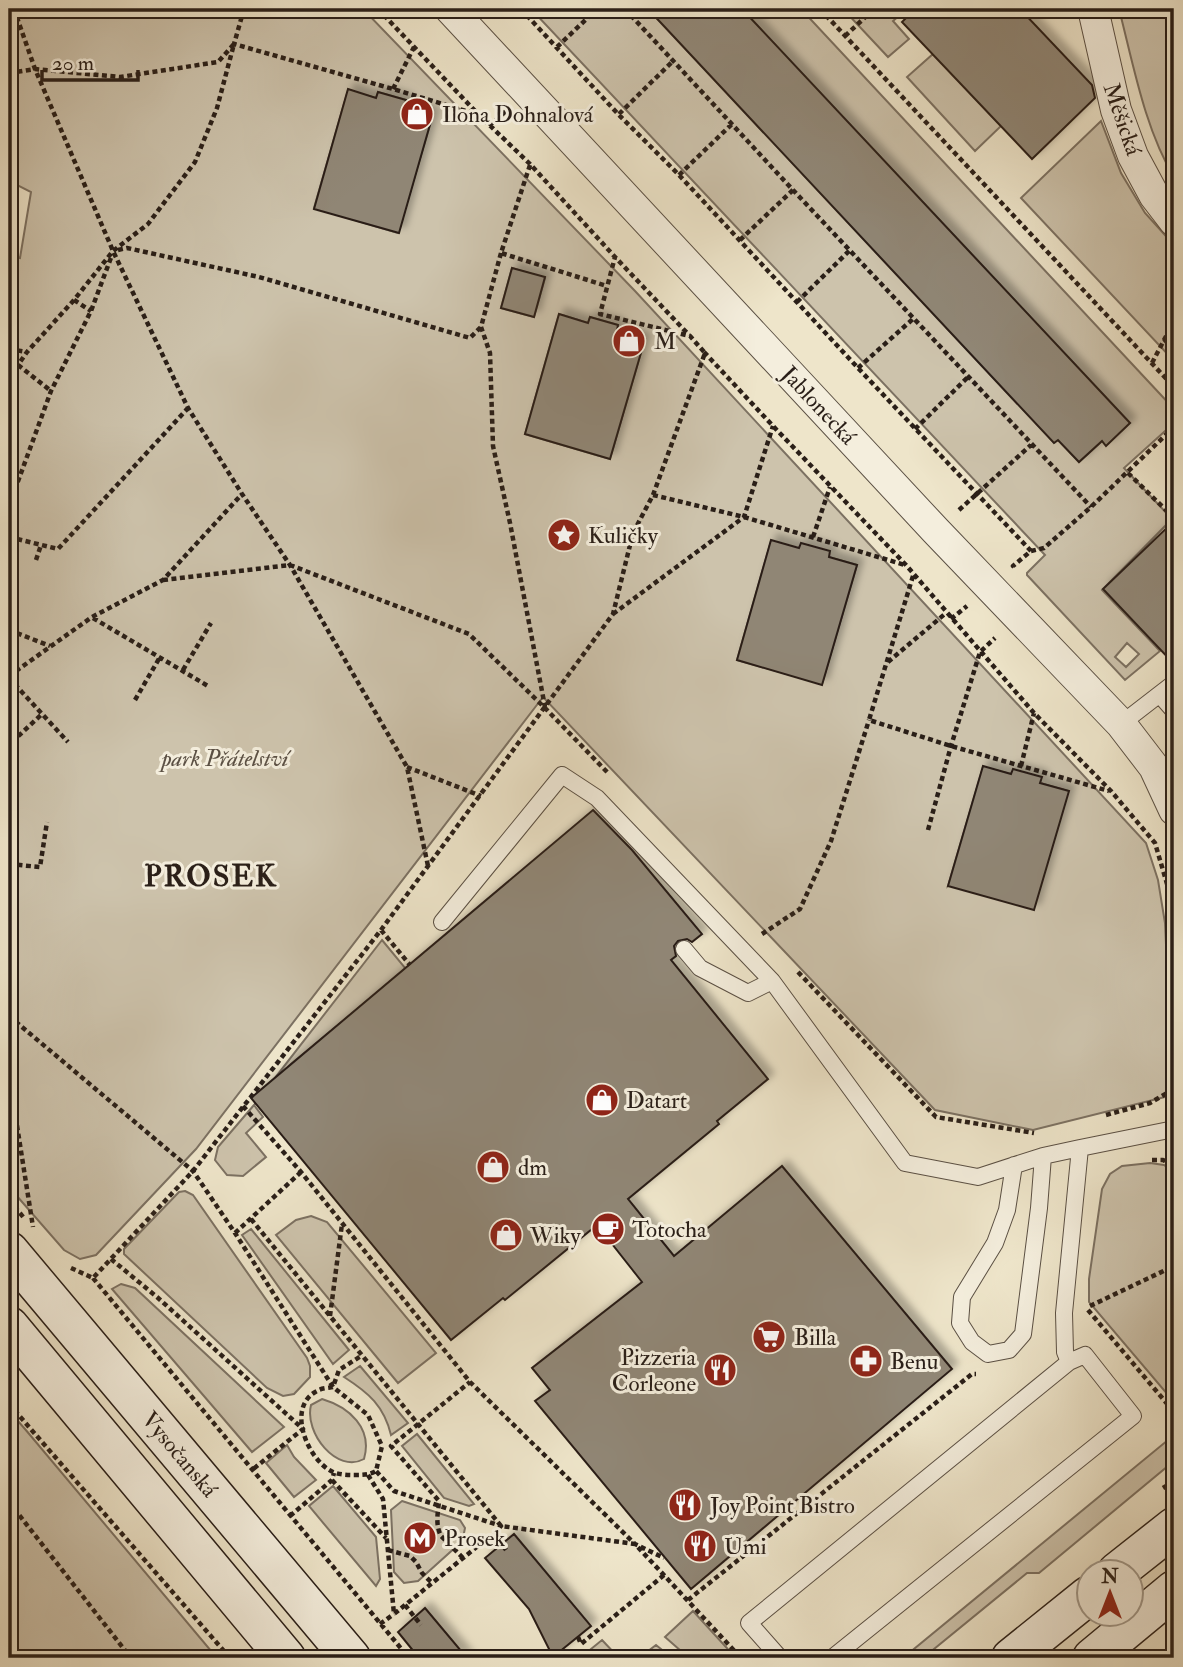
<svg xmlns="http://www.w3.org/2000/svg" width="1183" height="1667" viewBox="0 0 1183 1667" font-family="'IM FELL Double Pica',serif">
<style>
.green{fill:#cdc3ac;stroke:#7c7162;stroke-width:2;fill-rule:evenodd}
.building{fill:#908675;stroke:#2a1f18;stroke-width:2;filter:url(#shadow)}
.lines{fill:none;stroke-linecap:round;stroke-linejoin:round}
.service-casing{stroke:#5b5044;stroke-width:18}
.minor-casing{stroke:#5b5044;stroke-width:32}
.secondary-casing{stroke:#2a1f18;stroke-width:41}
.path{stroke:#2a1f18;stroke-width:4.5;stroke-dasharray:5 3.5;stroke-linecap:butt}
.service{stroke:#f4eedd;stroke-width:16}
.minor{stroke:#f4eedd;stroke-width:30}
.secondary{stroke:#f4eedd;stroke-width:38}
.labels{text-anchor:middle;stroke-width:6;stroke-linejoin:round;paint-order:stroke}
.poi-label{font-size:23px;fill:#2a1f18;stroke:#f4eedd;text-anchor:start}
.street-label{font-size:23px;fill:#2a1f18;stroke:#f4eedd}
.park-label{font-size:23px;font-style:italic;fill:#5b5044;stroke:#f4eedd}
.district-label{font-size:30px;font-weight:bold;letter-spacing:2px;fill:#2a1f18;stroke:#f4eedd}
</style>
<defs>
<filter id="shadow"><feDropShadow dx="6" dy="-6" stdDeviation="3.5" flood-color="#0004"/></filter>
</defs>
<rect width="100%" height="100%" fill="#eee5ca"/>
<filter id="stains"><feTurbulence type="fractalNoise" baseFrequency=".00286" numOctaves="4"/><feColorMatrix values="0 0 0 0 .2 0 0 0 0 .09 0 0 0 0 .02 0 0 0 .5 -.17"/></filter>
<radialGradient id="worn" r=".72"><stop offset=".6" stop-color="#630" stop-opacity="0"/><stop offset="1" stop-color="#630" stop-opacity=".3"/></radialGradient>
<path class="green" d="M9,9H363L635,291L1146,843L1158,880L1165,923L1173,1095L1033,1130L935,1110L543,697L196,1149L96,1255L80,1259L64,1250L9,1187V256L20,258L31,192L9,181ZM348,90L376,98L378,92L406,100L405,106L433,115L398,233L314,208ZM512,268L545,278L534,317L501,308ZM559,314L588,323L590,317L618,325L617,330L645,339L610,459L525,434ZM771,541L857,565L822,684L737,660ZM983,767L1011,774L1041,777L1040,783L1068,791L948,886Z
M531,9H648L1054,443L1058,440L1079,462L1102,441L1106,445L1130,423L742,9H801L1174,409V423L1124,468L1172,519L1102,590L1160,651L1125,680L1027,575V573L1045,555ZM1127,643L1139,654L1126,667L1115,657Z
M843,9H907L893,21L909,39L888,57Z
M1119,9H1174V177C1145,130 1133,63 1119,9Z
M933,54L1001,126L975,151L907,77Z
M1101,121L1121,173L1145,213L1174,245V361L1021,198Z
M382,940L406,969L291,1064L254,1105L263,1117L246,1133L266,1157L243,1176L227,1175L215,1160L218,1147L254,1105Z
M1150,1163L1164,1165L1174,1172V1402L1089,1302V1279L1102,1189L1110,1174L1122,1166Z
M185,1191L193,1195L307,1358L310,1366V1377L294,1394L283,1396L267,1388L124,1254V1249L179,1192Z
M311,1216L327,1222L436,1353L398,1383L276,1235L296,1220Z
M251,1229L349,1350L333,1364L242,1235Z
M121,1284L135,1288L284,1427L252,1452L112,1289Z
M360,1366L408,1423L391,1435C384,1406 369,1393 344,1377Z
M322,1399C349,1407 373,1428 364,1459C337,1474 304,1433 311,1405Z
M9,1411L25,1429L217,1658H9Z
M417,1434L474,1504L469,1506L444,1498L402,1446Z
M1174,1435V1465L1168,1466L1039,1573H1027L923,1658H903Z
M287,1445L294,1457L316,1480L294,1497L266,1463Z
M333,1486L376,1537L380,1579L376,1586L309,1506Z
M402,1501L460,1520L465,1528L463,1538L458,1545L418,1581L404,1583L394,1572L391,1510Z
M693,1611L736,1658H689L665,1637Z
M602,1640L619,1658H580Z
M656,1645L672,1658H639Z"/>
<path class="building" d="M648,9H742L1130,423L1106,446L1102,441L1079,462L1058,440L1054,443Z
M915,9H1020L1092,85L1095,98L1032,159L902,22Z
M348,89L376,98L378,92L406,100L405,106L433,114L399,233L314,209Z
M512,268L545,277L534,317L501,308Z
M559,314L588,323L590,317L618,325L617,330L645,339L610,459L525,434Z
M1174,521V664L1103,589Z
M771,540L799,548L801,543L830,551L829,557L857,565L822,685L737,660Z
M983,766L1011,774L1013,769L1042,777L1040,783L1069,791L1034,910L948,886Z
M593,810L632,850L702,934L692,942L687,939L678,941L674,946L676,956L671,960L768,1079L717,1121L719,1124L628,1199L674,1256L782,1166L952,1369L691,1589L535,1401L550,1390L532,1368L642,1282L597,1225L505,1300L503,1298L451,1340L251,1098Z
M514,1534L591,1626L553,1657L529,1609L485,1558Z
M425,1608L467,1658H419L398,1632Z"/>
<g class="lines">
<defs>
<path id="service" d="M1160,695L1174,711
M1121,724L1174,683
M442,922L562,775L597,798L772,981L905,1163L978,1177L1043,1156L1080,1148
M684,949L700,968L748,993L772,981
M1014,1165L1007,1210L995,1243L962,1297L960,1323L972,1342L988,1354L1009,1350L1023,1334L1039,1208L1043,1156
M1069,1362L1065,1352L1064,1313L1080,1148L1174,1129
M780,1658L749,1623L1069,1362L1085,1355L1133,1416L832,1658"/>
<path id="minor" d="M450,9L936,531L1121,724L1154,767L1174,810
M1093,9L1116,110L1133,156L1154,195L1174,221"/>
<path id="secondary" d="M9,1251L351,1658
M9,1326L286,1658
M1117,1572L1174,1527
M1011,1658L1088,1596
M1092,1658L1174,1590"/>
</defs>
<use href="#service" class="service-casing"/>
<use href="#minor" class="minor-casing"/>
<use href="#secondary" class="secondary-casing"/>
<path class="path" d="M14,9L35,69L113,251L188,408L242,494L290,565L407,767L428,866
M244,9L234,44L393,89L476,114
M378,9L478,114L530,164L615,257L689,335
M521,9L618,114L679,175L858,368L1031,551L1013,566L1014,567
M625,9L793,190L1091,507
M820,9L1174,387
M1152,9L1174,19
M845,36L874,9
M557,47L597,9
M9,73L35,69L120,77L218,62L234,44L217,108L195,162L148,224L113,251L74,300L27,352L9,378
M393,89L414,47
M619,114L673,61
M489,126L506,111
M530,165L501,253L607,286
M679,175L732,124
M740,240L793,190
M118,250L127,248L259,277L470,338L481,327
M501,253L481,327L490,353L493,446L510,523L545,707
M74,300L91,311
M797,302L850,250
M1164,339L1174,350
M9,349L27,352
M704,352L773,426L906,565L1034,713L1111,791L1155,843L1172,901L1174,933
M1152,363L1174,321
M18,365L51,391
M858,368L914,318
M915,429L969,376
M1128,473L1174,518
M653,495L744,517L905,565
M9,506L51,391L91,311L112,255
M959,510L1031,445
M9,537L58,549L188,408
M813,537L830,487
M1031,551L1044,548L1091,507L1174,427
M36,560L41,545
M913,576L869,720L951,746L1109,791
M163,580L290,565L469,634L545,708L608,773
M613,614L744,517L773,426
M93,618L208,686
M951,619L967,606
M9,630L50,646
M888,662L946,613
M183,670L211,623
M9,676L92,617L163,580L242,494
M9,678L68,742
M135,700L160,657
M12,742L42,714
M1021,766L1034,713
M407,767L481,796
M928,830L951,746L980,652L995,638
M9,864L40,867L47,822
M381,930L410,965
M762,934L800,909L831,841L869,720
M798,972L936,1117L1034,1133
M9,1016L193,1171L235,1233L333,1387L368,1415L382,1446L376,1471C369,1475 363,1475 355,1475C348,1475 340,1475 333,1472C308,1461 285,1407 317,1391C321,1388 328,1388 333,1387L339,1370L361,1356
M9,1075L33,1227
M243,1106L301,1172L470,1382L635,1544L664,1558
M1106,1115L1150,1103L1174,1089
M1152,1160H1163L1174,1166
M9,1200L24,1218
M251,1219L501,1526L635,1544L741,1658
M235,1233L301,1172
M111,1259L157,1297L303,1429L252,1470
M71,1268L93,1278L193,1171L381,930L613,614L633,533L653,495L705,353L690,336L600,314L615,257
M93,1278L409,1658
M1090,1306L1174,1266
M1088,1310L1174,1412
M330,1316L342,1224
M9,1404L230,1658
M368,1475L383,1499L394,1614L494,1533L501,1526L394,1491L376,1471
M332,1480L386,1538
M1163,1488L1174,1481
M9,1502L131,1658
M290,1516L332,1480L334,1473
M494,1533L506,1550
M388,1550L410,1556L416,1562L422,1573L432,1583
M463,1558L441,1536C435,1524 438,1513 439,1501L391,1446L470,1382
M688,1600L972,1374H976
M405,1605L421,1625
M380,1624L394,1614
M578,1637L581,1644L664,1575"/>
<use href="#service" class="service"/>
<use href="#minor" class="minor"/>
<use href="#secondary" class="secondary"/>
</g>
<defs>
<symbol id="shop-disc" viewBox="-11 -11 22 22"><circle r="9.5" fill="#8f2418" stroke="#f4eedd"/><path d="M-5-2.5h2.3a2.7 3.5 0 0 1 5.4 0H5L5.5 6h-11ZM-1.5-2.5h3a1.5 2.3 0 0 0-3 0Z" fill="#fff"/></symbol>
<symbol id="sight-disc" viewBox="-11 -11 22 22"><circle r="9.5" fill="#8f2418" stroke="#f4eedd"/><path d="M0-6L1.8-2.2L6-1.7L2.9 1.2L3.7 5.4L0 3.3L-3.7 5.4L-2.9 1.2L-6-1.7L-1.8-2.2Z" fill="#fff"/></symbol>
<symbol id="cafe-disc" viewBox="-11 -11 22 22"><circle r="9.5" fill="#8f2418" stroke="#f4eedd"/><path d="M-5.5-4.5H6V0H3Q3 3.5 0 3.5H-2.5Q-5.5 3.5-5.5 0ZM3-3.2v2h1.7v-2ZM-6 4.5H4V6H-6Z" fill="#fff"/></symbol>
<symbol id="supermarket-disc" viewBox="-11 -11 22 22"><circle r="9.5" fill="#8f2418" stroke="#f4eedd"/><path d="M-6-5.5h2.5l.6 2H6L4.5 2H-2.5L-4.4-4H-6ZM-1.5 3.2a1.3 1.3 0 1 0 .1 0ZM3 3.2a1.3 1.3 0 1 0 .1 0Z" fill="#fff"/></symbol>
<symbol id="pharmacy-disc" viewBox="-11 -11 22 22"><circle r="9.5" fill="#8f2418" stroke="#f4eedd"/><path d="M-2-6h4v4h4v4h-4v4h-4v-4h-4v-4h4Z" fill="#fff"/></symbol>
<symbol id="restaurant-disc" viewBox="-11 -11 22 22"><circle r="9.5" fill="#8f2418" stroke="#f4eedd"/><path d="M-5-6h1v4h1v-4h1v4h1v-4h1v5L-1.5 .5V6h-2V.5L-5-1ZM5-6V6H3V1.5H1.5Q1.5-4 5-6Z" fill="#fff"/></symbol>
<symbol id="metro-disc" viewBox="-11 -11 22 22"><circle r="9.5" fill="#8f2418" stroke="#f4eedd"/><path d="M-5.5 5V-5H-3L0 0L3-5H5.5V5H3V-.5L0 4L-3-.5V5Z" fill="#fff"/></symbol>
</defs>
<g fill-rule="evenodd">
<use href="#shop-disc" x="398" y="95" width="38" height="38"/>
<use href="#shop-disc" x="610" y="322" width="38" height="38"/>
<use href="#sight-disc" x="545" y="516" width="38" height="38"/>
<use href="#shop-disc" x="583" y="1081" width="38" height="38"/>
<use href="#shop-disc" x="474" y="1148" width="38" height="38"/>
<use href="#cafe-disc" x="589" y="1210" width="38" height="38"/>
<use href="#shop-disc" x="487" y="1216" width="38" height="38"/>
<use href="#supermarket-disc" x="750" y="1318" width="38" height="38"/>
<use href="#pharmacy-disc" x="847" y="1342" width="38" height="38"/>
<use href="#restaurant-disc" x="701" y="1351" width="38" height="38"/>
<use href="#restaurant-disc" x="666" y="1486" width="38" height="38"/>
<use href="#metro-disc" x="401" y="1519" width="38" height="38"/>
<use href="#restaurant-disc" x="681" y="1527" width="38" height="38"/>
</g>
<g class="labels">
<g class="poi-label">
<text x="442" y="122">Ilona Dohnalová</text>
<text x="654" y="349">M</text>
<text x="588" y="543">Kuličky</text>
<text x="626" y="1108">Datart</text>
<text x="518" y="1175">dm</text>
<text x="632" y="1237">Totocha</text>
<text x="530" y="1243">Wiky</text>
<text x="794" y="1345">Billa</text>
<text x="696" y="1365" text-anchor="end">Pizzeria<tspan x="696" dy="26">Corleone</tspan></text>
<text x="890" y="1369">Benu</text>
<text x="710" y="1513">Joy Point Bistro</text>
<text x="444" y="1546">Prosek</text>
<text x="724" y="1554">Umi</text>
</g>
<g class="street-label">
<text transform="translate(1123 119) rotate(71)" y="8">Měšická</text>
<text transform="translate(819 405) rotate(47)" y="8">Jablonecká</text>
<text transform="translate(180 1454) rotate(50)" y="8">Vysočanská</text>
</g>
<g class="park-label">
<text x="225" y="766">park Přátelství</text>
</g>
<g class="district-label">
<text x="211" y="886">PROSEK</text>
</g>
</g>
<rect width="1183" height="1667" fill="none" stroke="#eee5ca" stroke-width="35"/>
<rect x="10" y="10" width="1162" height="1646" fill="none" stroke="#2a1f18" stroke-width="3.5"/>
<rect x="18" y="18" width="1148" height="1632" fill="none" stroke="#2a1f18" stroke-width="2"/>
<g transform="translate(1110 1593)"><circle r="33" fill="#f4eedd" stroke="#a39b8e" stroke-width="2"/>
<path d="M0-5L12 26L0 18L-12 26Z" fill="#8f2418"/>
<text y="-10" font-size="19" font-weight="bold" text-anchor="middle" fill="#2a1f18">N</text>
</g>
<path d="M42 70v10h96v-10" fill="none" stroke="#2a1f18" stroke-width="3.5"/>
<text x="52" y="70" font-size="21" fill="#2a1f18" stroke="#f4eedd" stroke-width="5" paint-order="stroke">20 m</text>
<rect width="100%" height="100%" filter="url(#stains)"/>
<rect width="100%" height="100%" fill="url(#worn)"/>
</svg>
